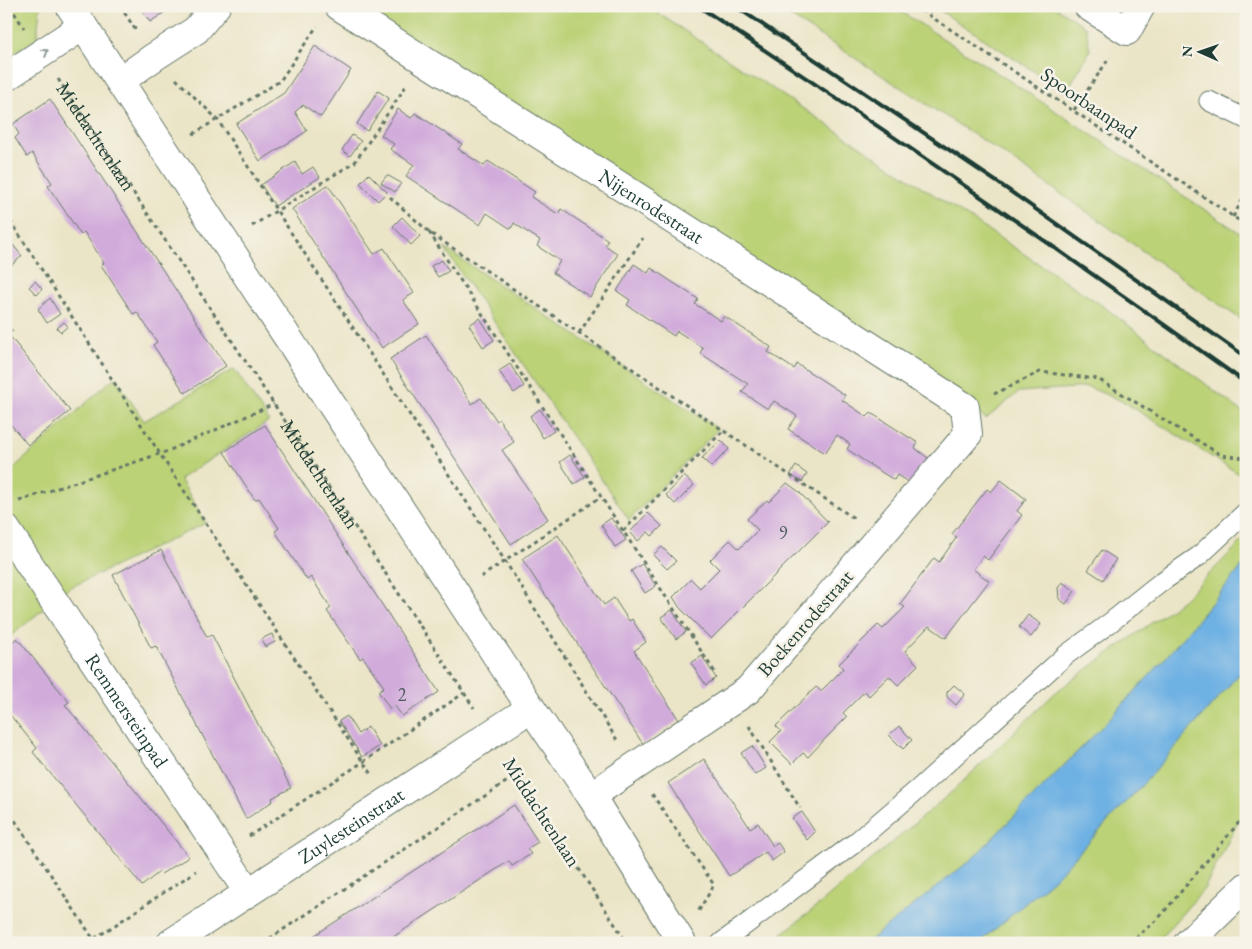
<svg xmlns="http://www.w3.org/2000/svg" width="1252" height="949" viewBox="0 0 1252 949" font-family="'EB Garamond',serif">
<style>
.green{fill:#bbd277;stroke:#6d8856}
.water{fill:#6eb1e3;stroke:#46778c}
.building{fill:#d1acdb}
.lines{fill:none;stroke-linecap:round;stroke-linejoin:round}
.lane-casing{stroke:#667868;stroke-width:21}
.street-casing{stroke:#667868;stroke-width:30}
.path{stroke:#667868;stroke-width:3;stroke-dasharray:4 4;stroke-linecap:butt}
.lane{stroke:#fff;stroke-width:19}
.street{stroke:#fff;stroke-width:28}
.rail{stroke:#1f3d34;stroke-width:4}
.oneway{stroke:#8f9e9a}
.labels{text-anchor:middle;stroke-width:5;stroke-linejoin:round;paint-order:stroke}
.number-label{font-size:18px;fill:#4c595e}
.street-label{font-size:20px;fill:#1f3d34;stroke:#f7f3e8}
</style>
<rect width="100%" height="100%" fill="#f7f3e8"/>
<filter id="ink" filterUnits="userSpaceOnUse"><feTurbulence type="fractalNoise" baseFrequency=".02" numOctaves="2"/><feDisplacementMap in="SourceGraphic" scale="10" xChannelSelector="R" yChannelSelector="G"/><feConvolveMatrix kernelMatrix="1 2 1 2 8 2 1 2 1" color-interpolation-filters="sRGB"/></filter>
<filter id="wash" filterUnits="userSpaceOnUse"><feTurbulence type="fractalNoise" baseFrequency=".0096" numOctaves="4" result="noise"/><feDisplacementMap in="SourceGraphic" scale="20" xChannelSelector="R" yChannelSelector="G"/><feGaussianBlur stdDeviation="1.12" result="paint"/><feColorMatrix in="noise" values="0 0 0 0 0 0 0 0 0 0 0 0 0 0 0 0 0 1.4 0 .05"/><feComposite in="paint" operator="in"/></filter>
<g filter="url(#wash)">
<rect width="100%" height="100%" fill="#ebe5c8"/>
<path class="green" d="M6,6H40L37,38L6,59Z
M359,6H647L1103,306L1240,410L1246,415V468L1239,474L1124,402L1088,387L1019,392L986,419Z
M774,6H892L1013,83L1246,237V323L1004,154Z
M933,6H1054L1086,27L1090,51L1066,92Z
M444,248L718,429L629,520Z
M234,369L269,421L180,479L206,523L69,588L6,640V475L115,377L144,421Z
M1246,537V562L1162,662L1098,731L972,859L866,943H770L815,908L954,790L1057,691L1183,600Z
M1246,666V806L1204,889L1156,943H979L1057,876L1144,783Z"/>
<path class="water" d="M1246,562V666L1144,783L1057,876L979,943H866L972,859L1098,731L1162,662Z"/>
<g id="blocks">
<path class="building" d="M139,6H174L150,22Z
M315,46L351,70L321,117L303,105L295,112L307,131L260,161L236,124L284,93Z
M378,91L389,98L367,131L357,124Z
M50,99L226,366L185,393L153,345L157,342L137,312L133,314L101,265L104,263L84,232L81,235L48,186L52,183L32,153L27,157L15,138L19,134L13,124Z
M398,109L411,118L415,113L462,144L458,149L484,166L488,161L535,192L531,197L558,214L561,209L608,240L605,245L618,254L590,297L553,273L560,261L537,246L540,240L527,232L514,223L511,229L487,213L480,225L406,176L414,165L390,149L394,144L381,135Z
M352,135L361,141L350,156L342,150Z
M295,162L302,174L313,167L320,177L275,206L261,185Z
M369,174L387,192L378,201L360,183Z
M387,175L401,183L395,192L381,183Z
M328,185L374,254L384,248L414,293L403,300L419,324L382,348L292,209Z
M402,217L420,236L411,245L393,226Z
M8,239L22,256L8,268L6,266V240Z
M442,260L449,271L438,277L431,266Z
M634,264L648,273L651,268L698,299L695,304L721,321L724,316L771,347L768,352L794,369L797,364L845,395L842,400L867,417L871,413L918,443L915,448L928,458L911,484L897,475L894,480L870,465L847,449L850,444L837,435L825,453L788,429L797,416L774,401L768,409L742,392L748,384L700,353L703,348L677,331L674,336L627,305L630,300L617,291Z
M35,281L42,289L37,295L29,287Z
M50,298L60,314L47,323L38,309Z
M480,318L494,340L483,347L469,325Z
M64,322L68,326L61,332L57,328Z
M6,323L13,331L8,334L70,411L28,445L6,419Z
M426,335L472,404L481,398L497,421L499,419L514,442L502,450L548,519L511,544L390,359Z
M510,364L524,386L514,393L499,371Z
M540,409L554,431L543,438L530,416Z
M265,425L439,692L402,716L395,706L390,709L378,691L384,687L363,657L360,659L327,611L331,608L311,577L307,580L275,531L279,528L259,498L255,500L224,452Z
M721,440L729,449L711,467L702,458Z
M570,455L585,477L574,484L560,462Z
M796,466L807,474L802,482L790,475Z
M684,476L694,485L675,504L666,495Z
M1001,480L1026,499L1017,511L1022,515L988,560L983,556L973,569L989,581L946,638L929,626L905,651L918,665L898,685L889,676L869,696L865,691L843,713L847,717L827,737L808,757L803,753L792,764L770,742L781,731L776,726L816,687L821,691L843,669L839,664L878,625L883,629L905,607L900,604L934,558L939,562L957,537L952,534L987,489L991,492Z
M787,483L798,491L828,522L711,639L680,608L673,597L691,579L700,588L719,569L710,560L730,540L739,549L758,530L747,519L767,500L769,502Z
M648,513L662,526L652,536L648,532L638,541L630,532Z
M611,518L626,540L615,547L601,525Z
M558,535L604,605L614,598L629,621L632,619L646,642L634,651L679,720L643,744L522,559Z
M662,547L676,561L667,569L653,555Z
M161,550L207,637L212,635L291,788L272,798L273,801L246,819L156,646L151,648L113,575Z
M1102,550L1116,559L1103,580L1088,570Z
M642,564L656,586L645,593L631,571Z
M1062,582L1075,591L1066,604L1059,599L1058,588Z
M672,610L686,632L676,639L661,617Z
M1028,615L1041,624L1031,637L1019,627Z
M272,634L275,642L265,647L261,639Z
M17,638L69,702L65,705L76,718L189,857L161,874L159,872L142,886L33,752L37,748L6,710V647Z
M702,656L716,678L706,685L691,663Z
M954,685L965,694L956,705L947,697V692Z
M347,716L358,734L368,727L380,746L362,757L339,721Z
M899,726L912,740L903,749L889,735Z
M752,746L766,768L755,775L741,753Z
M704,759L750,828L758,823L773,846L778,843L784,852L772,861L766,852L729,876L668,783Z
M514,805L538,842L527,849L531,854L512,866L509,861L384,943H303Z
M802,812L815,832L807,840L792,818Z"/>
</g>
</g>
<g filter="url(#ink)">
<use href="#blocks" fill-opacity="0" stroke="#667868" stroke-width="1"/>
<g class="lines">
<defs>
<path id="lane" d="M1209,101L1246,119
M721,943L856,842L917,790L1066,655L1111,622L1160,583L1199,556L1246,512"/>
<g id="street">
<path d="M70,6L531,708L591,796L682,943"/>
<path id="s2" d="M339,6L965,407L968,434L748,690L591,796"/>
<path d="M1088,6L1127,31L1141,6"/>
<path d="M6,77L83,26"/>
<path d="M120,81L154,57L196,30L216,6"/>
<path id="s3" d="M6,529L248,892"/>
<path id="s4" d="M171,943L531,708"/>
<path d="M1188,943L1246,887"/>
</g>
</defs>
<use href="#lane" class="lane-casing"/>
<use href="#street" class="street-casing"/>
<g class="path">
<path d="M10,6L24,28"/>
<path d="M120,6L137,32"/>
<path d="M915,6L1246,225"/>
<path id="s1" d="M58,79L309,457L474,708"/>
<path d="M176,79L217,119L505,561L617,740"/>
<path d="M1074,110L1110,57"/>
<path d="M193,134L280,81L317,26"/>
<path d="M390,197L429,232L855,519"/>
<path d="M6,214L160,454L363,762L372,774"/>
<path d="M1233,217L1246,193"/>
<path d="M252,226L355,162L406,86"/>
<path d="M429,232L716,674"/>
<path d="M579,333L643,238"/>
<path d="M994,394L1040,372L1098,379L1221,455L1246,458"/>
<path d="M19,501L168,451L274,404"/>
<path d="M623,531L724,430"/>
<path d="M481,577L601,497"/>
<path d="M749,726L800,808"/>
<path d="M509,761L627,943"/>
<path d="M652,794L714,885L698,912"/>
<path d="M6,807L96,943"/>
<path d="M249,836L363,762L464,693"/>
<path d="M88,943L196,871"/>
<path d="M263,943L518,774"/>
<path d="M1129,943L1158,919L1246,814"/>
</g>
<use href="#lane" class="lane"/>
<use href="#street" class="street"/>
<path class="rail" d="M698,6C883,128 1066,254 1246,383
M735,6L997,182L1246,357"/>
</g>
<defs><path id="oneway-chevron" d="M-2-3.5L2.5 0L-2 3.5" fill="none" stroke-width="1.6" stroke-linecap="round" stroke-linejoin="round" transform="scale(1.25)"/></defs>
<use class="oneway" href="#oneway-chevron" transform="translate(45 52) rotate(-33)"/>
</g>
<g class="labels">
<g class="number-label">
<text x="783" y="539">9</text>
<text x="402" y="701">2</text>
</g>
<g class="street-label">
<text transform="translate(1089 103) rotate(34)" y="7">Spoorbaanpad</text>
<text dy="7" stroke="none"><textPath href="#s1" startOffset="69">Middachtenlaan</textPath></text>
<text dy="7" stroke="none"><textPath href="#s2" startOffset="371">Nijenrodestraat</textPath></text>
<text dy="7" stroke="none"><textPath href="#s1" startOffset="474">Middachtenlaan</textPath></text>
<text transform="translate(805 623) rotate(-49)" y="7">Boekenrodestraat</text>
<text dy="7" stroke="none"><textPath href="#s3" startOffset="218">Remmersteinpad</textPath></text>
<text transform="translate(542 812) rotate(57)" y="7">Middachtenlaan</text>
<text dy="7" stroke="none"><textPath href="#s4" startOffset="215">Zuylesteinstraat</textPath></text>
</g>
</g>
<rect width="1252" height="949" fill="none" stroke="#f7f3e8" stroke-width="25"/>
<g transform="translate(1200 52) rotate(272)" stroke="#f7f3e8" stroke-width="4" paint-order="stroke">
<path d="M0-4L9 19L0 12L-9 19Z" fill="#1f3d34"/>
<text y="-8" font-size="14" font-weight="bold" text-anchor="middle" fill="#1f3d34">N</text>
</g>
</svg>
